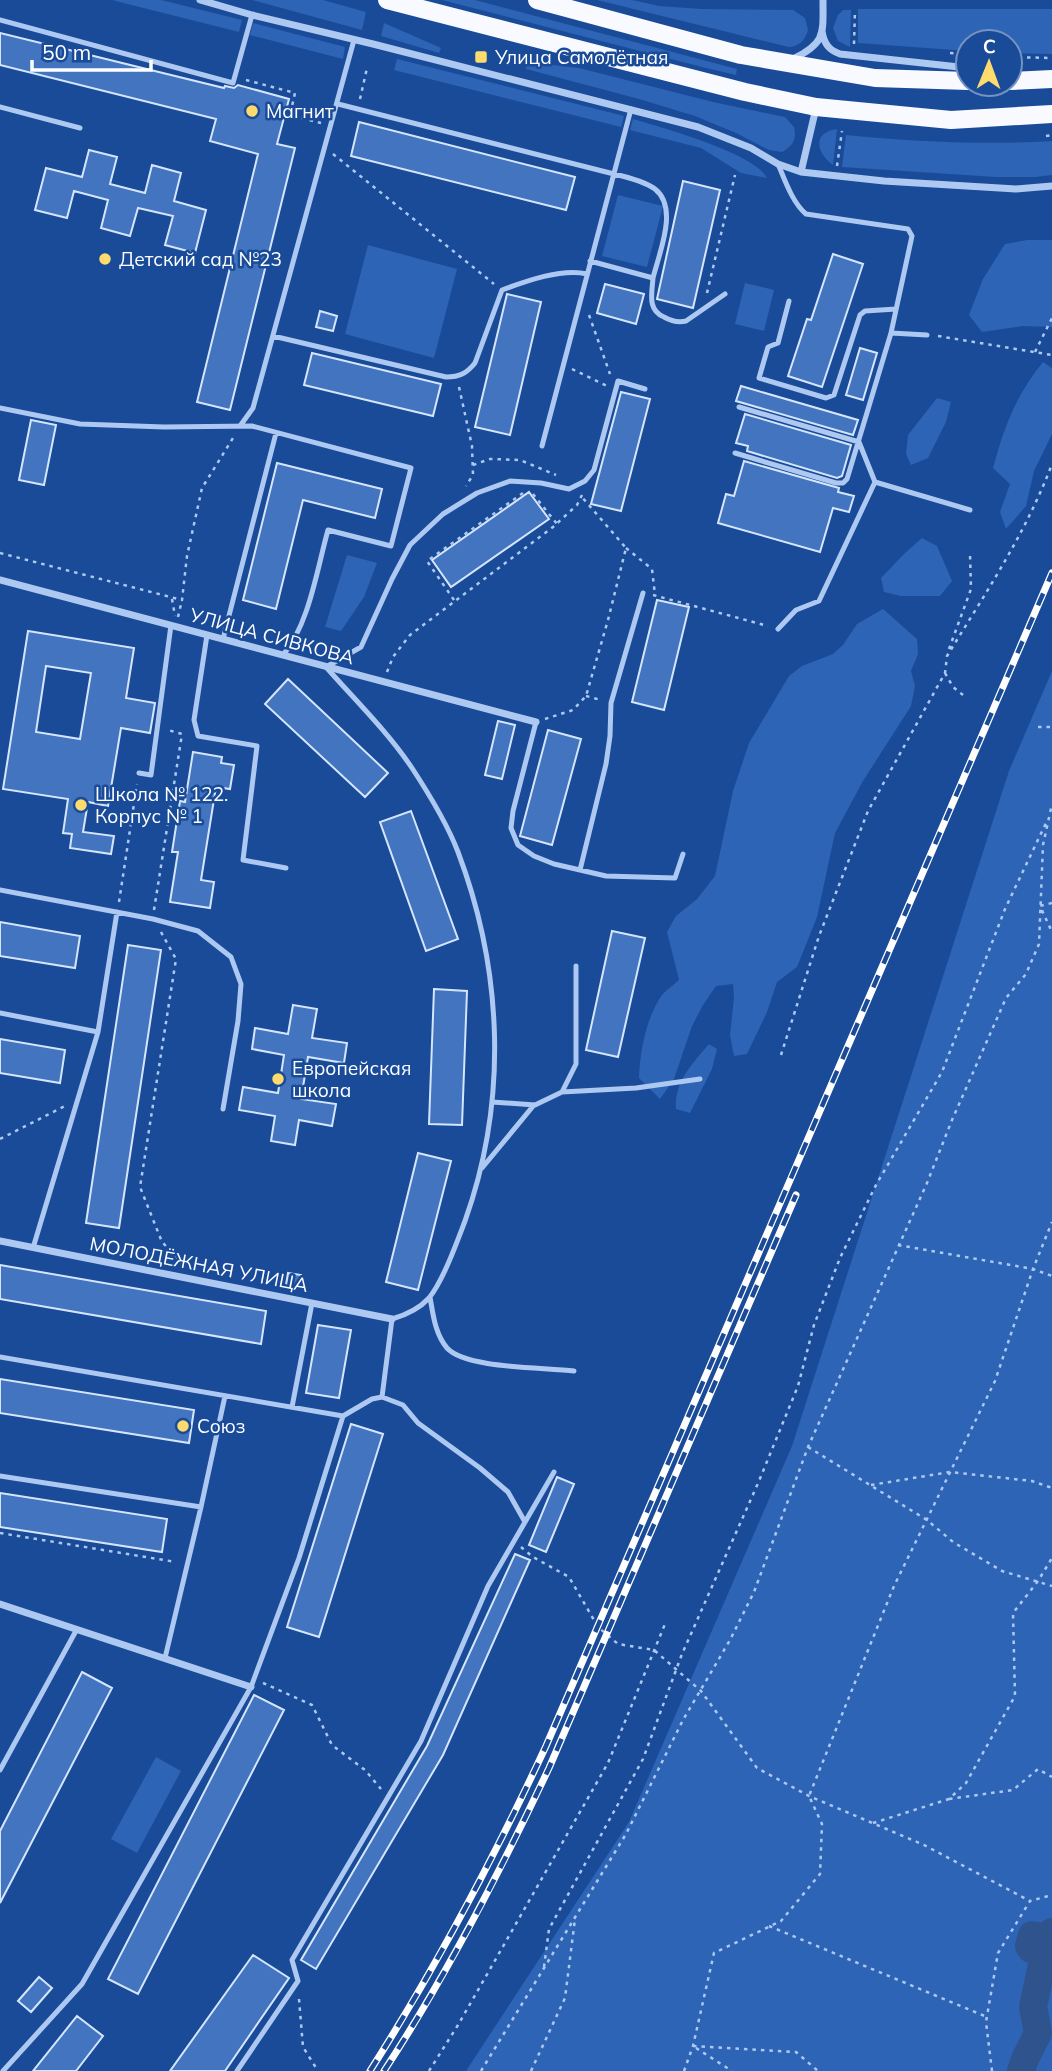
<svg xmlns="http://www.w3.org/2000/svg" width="1052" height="2071" viewBox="0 0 1052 2071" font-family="Mulish,sans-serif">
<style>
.green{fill:#2d64b6}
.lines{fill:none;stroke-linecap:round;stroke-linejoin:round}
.river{stroke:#2f548d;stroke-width:28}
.building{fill:#4274c0;stroke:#d5e5fc;stroke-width:2;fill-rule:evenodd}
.path{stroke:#aec9f1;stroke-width:2.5;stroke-dasharray:3.5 5;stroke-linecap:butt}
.service{stroke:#aec9f1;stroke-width:5}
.minor{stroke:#aec9f1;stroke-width:7}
.primary{stroke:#f8faff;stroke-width:18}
.rail-casing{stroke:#fff;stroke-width:7}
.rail{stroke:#194b99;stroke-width:4.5;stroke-dasharray:13;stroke-linecap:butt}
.poi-dot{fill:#ffdb6e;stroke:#194b99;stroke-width:2.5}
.labels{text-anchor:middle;stroke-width:5;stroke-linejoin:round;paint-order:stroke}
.poi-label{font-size:19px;fill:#fff;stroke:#194b99;text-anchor:start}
.street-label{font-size:19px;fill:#fff;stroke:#194b99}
</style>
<rect width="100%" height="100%" fill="#194b99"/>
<path class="green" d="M112,0H161L242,20L239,32Z
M252,0H323L366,12L362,30Z
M442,0H475L737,69L736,75L702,67Z
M597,0H632L659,6L702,9L793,10L805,18L808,30C805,40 800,46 789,47Z
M858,9H1052V54L1010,53V42H968V51L858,43Z
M843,10H851L850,47L838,41L833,28L838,15Z
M253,23L345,47L343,59L250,35Z
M384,23L441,48L439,53L381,36Z
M397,59L624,116L621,127L394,70Z
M527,62L579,68L713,102L785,117L794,127C797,139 793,146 782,152L769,150L736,133L695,116L639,99L526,69Z
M633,119C660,127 755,153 767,178L741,173L701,148L630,130Z
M837,129L833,165C815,152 813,132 837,129Z
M846,135C915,142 983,145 1052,141V175L1035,177H996L842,167Z
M618,195L663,206L647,267L602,256Z
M1027,240H1052V327L1023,326L982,332L969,315L983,279L1005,244Z
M368,245L457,269L434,358L345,334Z
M745,283L774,290L764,331L735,324Z
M1043,362L1052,368V434L1034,471L1026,506L1006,529L1000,512L1010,484L993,468C1004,427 1016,395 1043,362Z
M937,398L951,402L946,422L928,458L911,465L906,454L908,435Z
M922,538L937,546L952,581L940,596H901L884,592L881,578L904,554Z
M347,555L377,563L364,597L341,631L325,627Z
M883,609L917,639L918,654L911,671L915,686L911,706L863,781L835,833L817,917L797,967L777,982L767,1012L747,1054L734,1056L730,1035L734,998L733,984L716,986L703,1005L692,1026L674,1079L660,1099L639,1078C640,1051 646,1018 662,995C667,989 674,985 679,980L667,932L676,916L697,899L715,876L733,791L749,743L789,676L802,666L833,654L843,645L857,624Z
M1052,671V2071H466L629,1822L792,1446L1009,771Z
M709,1044L717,1049L712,1069L690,1113L676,1109C674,1082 692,1064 709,1044Z
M156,1757L181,1771L137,1853L111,1839Z"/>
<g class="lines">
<path class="river" d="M1021,2071L1025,2059L1038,2033L1033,2007L1043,1960L1041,1952L1031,1949L1029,1946L1032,1935L1046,1937L1052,1932"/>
</g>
<path class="building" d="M0,33L224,88L225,86L234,88L238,85L289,99L277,144L295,148L230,410L197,402L258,154L210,141L216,119L0,65Z
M359,122L575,177L566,210L351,156Z
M89,150L117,157L110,184L145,193L152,165L181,173L174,201L206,210L195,253L165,245L173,216L138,208L130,236L101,228L108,200L74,191L67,218L35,210L46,168L82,177Z
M683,181L720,190L693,308L657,299Z
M833,254L863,264L822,387L788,376L807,319L811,320Z
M605,284L644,294L636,324L597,313Z
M507,294L541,302L510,435L475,427Z
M320,311L337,316L333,331L316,327Z
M860,348L877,353L863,400L846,395Z
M312,353L441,384L433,416L304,385Z
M741,386L858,420L853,435L736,401Z
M621,392L650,399L621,511L591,504Z
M745,414L851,445L842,476L837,478L747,451L748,446L736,443Z
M31,420L56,425L44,485L19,480Z
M744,461L839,488L838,492L854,496L849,512L833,508L820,552L718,523L726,494L734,496Z
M277,463L382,489L375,518L303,500L276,609L243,600Z
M529,492L549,519L451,587L432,560Z
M657,600L689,607L664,710L632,702Z
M28,631L134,648L126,698L155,703L150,733L121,728L108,806L88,802L83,832L114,836L111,854L70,848L72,834L63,833L68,799L3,789ZM46,666L91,673L80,739L36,732Z
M288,679L388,773L365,797L265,704Z
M498,721L515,725L502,779L485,775Z
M548,730L581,739L552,845L520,836Z
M193,752L222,757L221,763L234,765L230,789L216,787L201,880L214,882L210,908L170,902L178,852H172L180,801L185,802Z
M411,811L458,939L426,951L380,822Z
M0,922L80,936L75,968L0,956Z
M612,931L645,938L618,1057L586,1050Z
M128,945L161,950L119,1228L86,1223Z
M434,989L467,991L462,1125L429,1124Z
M293,1005L317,1009L312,1038L347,1043L344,1063L308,1057L301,1099L336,1104L332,1126L299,1120L295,1145L271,1141L275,1116L239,1110L243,1087L278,1093L284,1055L252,1049L255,1028L288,1034Z
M0,1039L65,1050L60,1083L0,1073Z
M418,1153L451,1161L418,1290L386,1282Z
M0,1265L266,1311L261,1344L0,1299Z
M288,1273L301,1275L299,1288L286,1285Z
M318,1325L351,1330L339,1398L306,1393Z
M0,1379L194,1410L189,1443L0,1413Z
M351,1424L383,1434L319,1637L287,1627Z
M557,1477L574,1484L546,1552L529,1545Z
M0,1493L167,1519L162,1552L0,1527Z
M515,1554L530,1560L443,1755L316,1969L301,1960L427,1746Z
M82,1672L112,1688L0,1903V1831Z
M254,1695L284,1710L138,1994L108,1979Z
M253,1955L289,1978L225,2071H170Z
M39,1977L52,1988L31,2012L18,2001Z
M77,2016L103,2036L76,2071H33Z"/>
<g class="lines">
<path class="path" d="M854,44L855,10
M950,53L968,54
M1010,57L1052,58
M246,80L295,93L290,115L321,123
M360,99L367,68
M1046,136L1052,135
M333,154L494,284
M837,166L842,131
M707,293L735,175
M589,315L610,374
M938,336L1052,355
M1035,352L1052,318
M572,369L607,386
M459,387L472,446L473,475L466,486
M473,465L490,459L520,460L556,475
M533,494L557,524
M626,548L652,569L655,595
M0,553L182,600L187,556L202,488L233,438
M653,595L768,626
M172,599L175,616
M454,600L427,561L523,493
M178,617L182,600
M949,649L971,589L970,554
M387,672L393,657L410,635L553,527L577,505L582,495
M945,673L953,687L963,695
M586,696L601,700
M545,719L573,710L586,696L608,620L626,548L581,496
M1038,727H1052
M119,902L137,784
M1052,903L1040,906L1052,932
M154,910L182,734L168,730
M161,932L176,959L140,1187L162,1242L185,1266
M781,1055L819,936L868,811L945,673L947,656C985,594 1026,533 1052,464
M0,1139L65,1106
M898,1245L1033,1269L1052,1276
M808,1447L927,1520L953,1542L1002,1571L1052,1586
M871,1485L950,1472L1032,1481L1052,1488
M0,1533L176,1562
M521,1547L533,1557L569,1577L598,1627L618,1644L654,1650L701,1691L757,1768L809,1796L924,1845L1030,1901
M263,1683L312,1705L332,1745L365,1770L381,1789
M949,1799L1013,1790L1038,1769L1052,1777
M873,1823L949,1799L966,1783L1015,1696L1013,1613L1038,1581L1052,1558
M769,1926L987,2017
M544,1967L549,1929L643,1759L682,1654L759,1481L798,1386L814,1325L840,1258L876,1185L942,1072L1005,909L1046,823
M299,1999L303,2047L318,2071
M693,2046L796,2052L818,2071
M696,2048L732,2071
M429,2071L458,2025L608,1763L665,1624
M481,2071L626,1834L683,1720L730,1640L754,1592L808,1447L927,1183L952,1120L1006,998L1026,974L1039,944L1043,845L1052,804
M531,2071L565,1998L575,1919
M684,2071L693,2046L714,1953L781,1921L820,1874L822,1824L809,1796L894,1586L995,1381L1033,1269L1052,1222
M992,2071L986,2022L998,1953L1030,1901L1052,1895"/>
<path class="service" d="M0,20L233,83L252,15
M338,104L614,174C627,177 644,181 655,189C679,208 659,253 653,278L590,261
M0,107L80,128
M778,164C785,180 792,202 806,214L908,229L912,236L891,333L927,335
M653,278C652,293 647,310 664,317C671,321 678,323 686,321L725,294
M789,301L778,343L768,347L759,378L826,398L834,395L860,315L865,311L896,309
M273,336L446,377C460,377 467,373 475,363L502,290C526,281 562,268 587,274
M739,407L859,442L875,482L819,601L796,610L778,629
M0,408L80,424L164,427L252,426L411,468L391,546L328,530C317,569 309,625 283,655
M240,426L253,408L354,40
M542,446L631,109
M735,453L836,483H843L847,479L891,333
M875,482L970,510
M207,635L194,720L198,736L257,746L243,860L286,868
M223,639L276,433
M536,722L513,811L511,828L518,845L534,856L554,864L580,870L606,764L610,736L611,703L643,593
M139,773L151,775L171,625
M580,870L606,876L675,878L683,854
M0,890L153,919L198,931L231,957L241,984L238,1021L223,1109
M0,1013L98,1032
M562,1092L636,1088L700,1079
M492,1102L535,1105L562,1092L576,1064V966
M482,1168L534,1105
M33,1248L98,1032L117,912
M430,1297C433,1314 435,1334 447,1348C466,1369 544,1367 574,1371
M0,1357L343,1416
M382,1397L403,1405L418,1423L480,1468L508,1492L525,1522
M292,1407L312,1303
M0,1476L201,1507
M165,1658L201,1507L225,1396
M0,1770L77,1629
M3,2071L82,1984L251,1687L299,1558L343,1416L372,1399L382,1397L392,1319C406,1315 419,1309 429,1298C443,1281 457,1242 465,1221C508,1101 503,971 458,852C447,823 429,794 412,768C387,731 355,700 326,667L361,647L392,579L410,545L443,514L477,493L510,481L541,483L569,489L585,481L594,470L618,381L645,389
M237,2071L298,1981L292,1960L421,1741L488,1586L554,1472"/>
<path class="minor" d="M200,0L252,15L373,44L698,127L751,148L778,164L801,172L884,181L1016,189L1052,186
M822,31C824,44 829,50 840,54L968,68
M793,59C826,43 823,34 823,0
M801,172L816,108
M0,580L536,722
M0,1241L392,1319
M0,1604L251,1687"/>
<path class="primary" d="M387,0L745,92L816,107L951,120L1052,114
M537,0L741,55L875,78L968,81
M1010,81L1052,79"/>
<defs>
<path id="rail" d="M370,2071C436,1967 494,1858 546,1746L1052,573
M384,2071C447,1975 500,1872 549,1768L796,1195"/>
</defs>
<use href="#rail" class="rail-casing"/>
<use href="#rail" class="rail"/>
</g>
<g class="poi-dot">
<rect x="474" y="50" width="14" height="14" rx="3.5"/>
<circle cx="252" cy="111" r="7"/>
<circle cx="105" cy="259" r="7"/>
<circle cx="81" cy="805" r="7"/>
<circle cx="278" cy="1079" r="7"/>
<circle cx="183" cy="1426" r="7"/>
</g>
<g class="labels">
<g class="poi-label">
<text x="495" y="64">Улица Самолётная</text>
<text x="266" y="118">Магнит</text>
<text x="119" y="266">Детский сад №23</text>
<text x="95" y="801">Школа № 122.<tspan x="95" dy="22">Корпус № 1</tspan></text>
<text x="292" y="1075">Европейская<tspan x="292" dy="22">школа</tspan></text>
<text x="197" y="1433">Союз</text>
</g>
<g class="street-label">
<text transform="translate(272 636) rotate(15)" y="7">УЛИЦА СИВКОВА</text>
<text transform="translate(199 1264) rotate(11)" y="7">МОЛОДЁЖНАЯ УЛИЦА</text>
</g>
</g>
<g transform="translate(989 63) rotate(1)"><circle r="33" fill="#194b99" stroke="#7593c2" stroke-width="2"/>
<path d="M0-5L12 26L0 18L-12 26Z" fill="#ffdb6e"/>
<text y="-10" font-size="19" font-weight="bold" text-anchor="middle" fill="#ffffff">С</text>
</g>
<path d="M32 60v10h119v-10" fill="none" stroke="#ffffff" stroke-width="3.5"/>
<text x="42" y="60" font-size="21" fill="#ffffff" stroke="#194b99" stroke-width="5" paint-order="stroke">50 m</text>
</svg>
